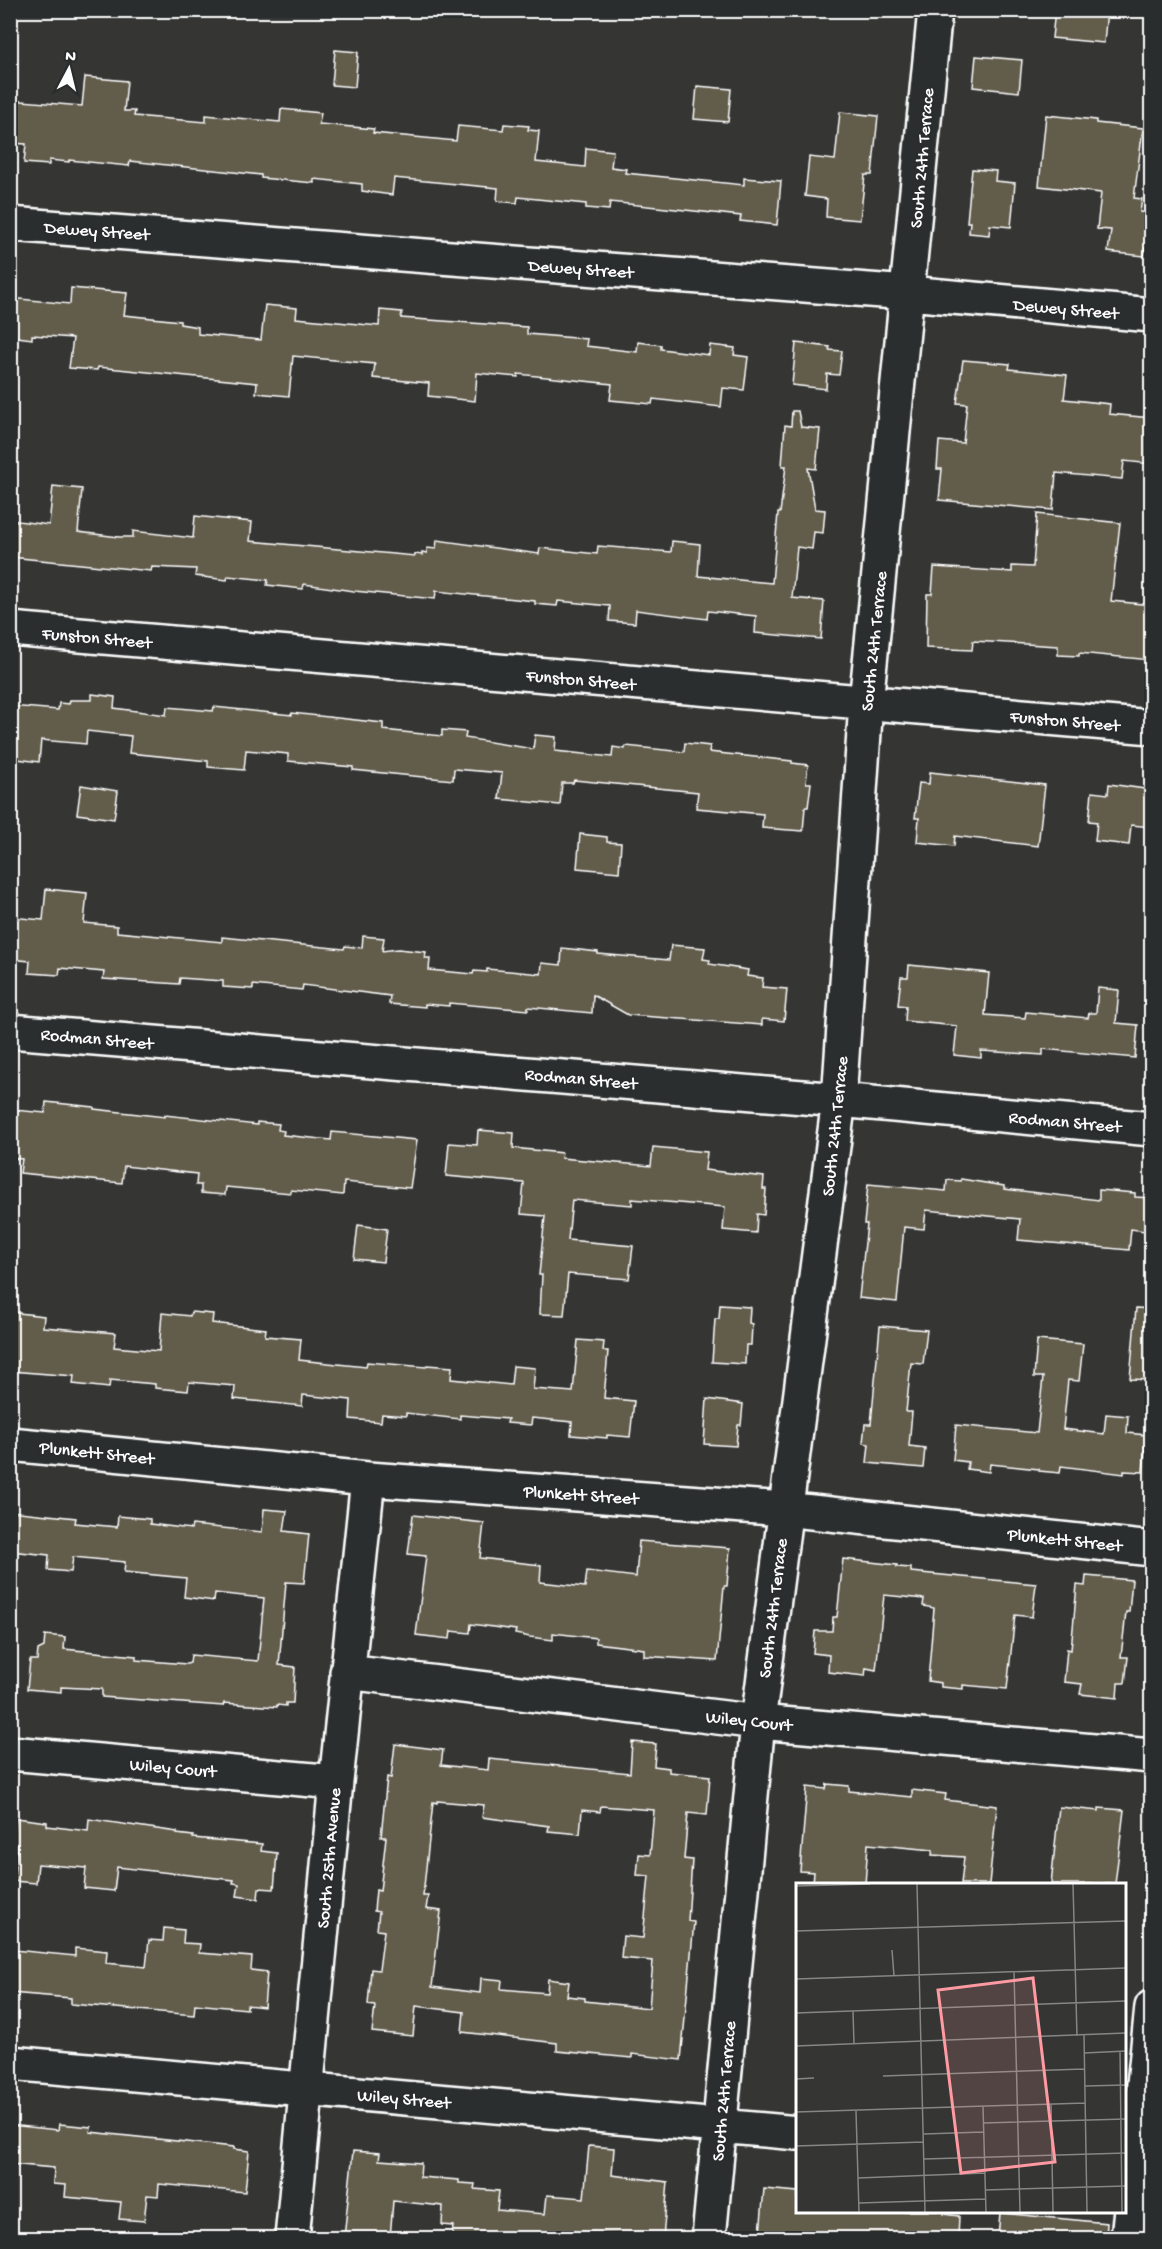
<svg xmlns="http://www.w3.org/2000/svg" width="1162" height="2249" viewBox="0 0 1162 2249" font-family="'Gochi Hand',sans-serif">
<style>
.building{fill:#625b4b;stroke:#fff;stroke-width:1.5;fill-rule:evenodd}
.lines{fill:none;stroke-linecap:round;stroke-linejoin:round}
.minor-casing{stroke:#fff;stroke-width:38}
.minor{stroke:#2a2d2e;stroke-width:33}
.labels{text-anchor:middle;stroke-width:4.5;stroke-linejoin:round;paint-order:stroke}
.street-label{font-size:18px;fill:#fff;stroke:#2a2d2e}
.inset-road{fill:none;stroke:#868685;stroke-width:1.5}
.view{fill:#ff9aa2;fill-opacity:0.15;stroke:#ff9aa2;stroke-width:3}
.inset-edge{fill:none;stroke:#fff;stroke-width:3}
</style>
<rect width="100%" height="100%" fill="#353634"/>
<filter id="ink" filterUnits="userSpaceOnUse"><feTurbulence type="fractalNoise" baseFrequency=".0167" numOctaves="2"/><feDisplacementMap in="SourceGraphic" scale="12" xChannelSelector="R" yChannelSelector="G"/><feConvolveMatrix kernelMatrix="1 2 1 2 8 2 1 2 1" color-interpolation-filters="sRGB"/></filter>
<g filter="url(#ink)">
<path class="building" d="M1055,10H1107L1104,43L1052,38Z
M335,50L358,52L355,87L332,85Z
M976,56L1022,60L1019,92L973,87Z
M85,77L127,81L124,111H135L134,116L206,122V115L280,122L281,109L321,113L319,124L374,129L373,133L456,141L458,126L503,130L504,124L529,126L528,130L539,131L536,162L585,167L586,148L613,151L611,167L626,169L625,173L744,185V178L781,181L777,225L740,221L741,216L610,202L609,210L586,208V204L518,197L517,203L497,201L498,188L394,178L392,195L362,191V184L314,179V183L261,178V175L130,161L129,166L69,160V162L49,160V165L24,163L26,144L10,143V100L82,106Z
M697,86L731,89L728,122L694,119Z
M840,112L878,116L872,175H865L860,220L826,217L827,199L805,196L809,157L835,160Z
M1046,115L1096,120V123L1143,128L1134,198L1142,199L1140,212L1152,213V249L1145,248L1144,256L1108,252L1111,230L1097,229L1101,193L1039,186Z
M972,169L996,171L995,181L1015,183L1011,227L990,225L989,235L969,233L970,222H967Z
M71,288L127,293L124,315L180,321V324L198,327V334L261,340L265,305L297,308L296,318L379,326L380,310L402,312L401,318L527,327V334L587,339L586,346L637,352L638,342L661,345V349L709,355L710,345L735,348L734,355L748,357L744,390L723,388L721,407L653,399L652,404L610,400L612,384L518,374V377L477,373L475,401L428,396L429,383L373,378L375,364L293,356L289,396L256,393L257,383L98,367L97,370L69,368L73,338L32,335V339L10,336V298L70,304Z
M796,343L830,347L829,350L842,351L839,375L827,374L826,389L792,385Z
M963,360L1010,364L1009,369L1067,375L1064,399L1110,404L1109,414L1152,418V464L1124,461L1122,479L1056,473L1053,510L939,500L942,469H937L939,441L963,443L967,404L957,403Z
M792,411H798L801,427L820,429L816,469L808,468L815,509L825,510L823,533L814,532L812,549L797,547L792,598L824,601L821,639L755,633L756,616L708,611L707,619L636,610L635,623L609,621L610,606L558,601L557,606L535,604V601L436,591L435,599L354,591L304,584L303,589L267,585L268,580L228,576L227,580L195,576L196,569L152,567L151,571L10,557V520L49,525L53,486L82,489L78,532L119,537H133V531L193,538L195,516L252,522L250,541L415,556V554L422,555V552L427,553V548L436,549L437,540L539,554L540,548L597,554L598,546L671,552L672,541L700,544L698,576L772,583L778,513H780L786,466H782L785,425L791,426Z
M1037,514L1120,523L1111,601L1152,605L1151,660L1079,653V656L1058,655V646L973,641L972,650L926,648L927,594H932L934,567L1012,572V566L1033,567Z
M92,694L115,697L114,708L166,715L167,707L213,711L214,707L292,715V713L383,723V730L442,736V730L466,732L465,738L533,749L535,735L556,737L555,751L612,757L613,747L625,749L626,746L684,752L685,743L710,746L709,752L792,761V763L808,765L806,783H811L808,807H805L803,831L762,828L763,814L696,808L698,792L574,780L573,783H562L560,805L499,799L502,773L454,769L453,780L353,770V767L288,761V754L246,750L244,770L208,767V761L129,753L131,736L87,731L86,744L41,740L39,762L10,758V706L58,710L59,703L69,704L70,700H92Z
M930,772L1045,785L1038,846L955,836L954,846L917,842L919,818H915L919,783L929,784Z
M1109,784L1152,790V827L1131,825L1129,845L1095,841L1097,822L1089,821L1092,792L1108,794Z
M81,785L118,791L114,819L77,814Z
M580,834L607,837V842L621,843L619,872L577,868Z
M46,889L87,893L84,923L117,926V932L222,942V937L344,949L345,946L362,948L363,936L384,938L382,951L398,949L426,952L425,958H430L429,970L473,974L474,971L487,972V969L541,974L542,963L561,965L562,948L598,952V954L669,960L671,945L705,948L703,959L710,960L709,964L748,970L747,976L763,978L762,987L787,989L784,1021L762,1019V1025L628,1015L593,995L592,1013L528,1007V1010L449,1003V1006L425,1004V1007L389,1004L390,996L303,985L302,990L253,985V989L223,987V981L180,978L179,984L103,979L104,972L60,968L59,975L29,973L30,961L10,959V917L43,920Z
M909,965L989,973L985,1015L1025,1018L1026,1012L1088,1018L1089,1013H1096L1098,988L1119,990L1116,1023L1138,1025L1135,1058L1043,1049V1055L981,1051V1058L954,1055L957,1026L905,1021L906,1006L898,1005L901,977H908Z
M46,1102L94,1107V1109L165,1117V1115L257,1125V1122L279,1124L278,1130L284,1131L283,1135L331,1140L332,1132L417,1140L410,1188L344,1182L343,1195L291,1190V1193L226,1187L225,1195L201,1193V1185H196L197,1174L124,1166L122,1183L20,1173L22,1159L10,1158L15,1110L45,1113Z
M478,1130L514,1133L513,1148L562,1153L561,1158L651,1166L653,1147L707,1152L705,1170L764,1177L763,1189H766L764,1215L757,1214L756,1233L723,1230L725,1207L632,1199V1205L572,1200L568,1240L633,1246L629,1279L568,1274L564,1315L540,1314L542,1275H539L545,1216L521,1214L524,1183L446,1176L449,1143L477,1145Z
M961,1179L1004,1186V1189L1099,1200V1190L1135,1193V1197L1152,1198V1232L1131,1229L1129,1250L1075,1245L1018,1240L1020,1219L926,1210L924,1229L904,1227L897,1302L859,1298L867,1224H864L868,1184L946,1191L947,1180L961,1181Z
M358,1225L387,1229L383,1262L354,1259Z
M720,1305L750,1307L749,1323L752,1324L751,1345H746L745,1364L712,1362L715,1319H719Z
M1136,1308L1152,1309V1380L1130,1379Z
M10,1312L44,1316L43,1327L116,1333L114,1347L159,1351L162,1313L190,1316L191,1312L213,1314L212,1323L266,1329L265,1336L301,1339L299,1360L366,1367L367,1362L426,1367L427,1365L452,1367L451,1379L511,1385L513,1366L535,1368L533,1389L573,1392L578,1340L604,1342L603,1351H608L604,1398L634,1401L630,1437L607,1435V1438L571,1435L572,1422L532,1418L531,1425L507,1423L508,1419L460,1415V1419L406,1413V1416L382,1414L381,1422L350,1419L351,1400L303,1395L302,1406L234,1399L235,1386L189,1382L188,1391L155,1388V1384L110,1380L109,1388L73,1384L74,1376L10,1371Z
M880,1326L927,1330L923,1364L911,1363L906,1412H912L909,1446L925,1448L923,1468L867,1463L869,1444L863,1443L865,1424H871Z
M1037,1340L1083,1344L1079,1381L1068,1380L1063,1429L1104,1434L1106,1414L1128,1416L1127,1433L1146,1435L1143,1472L1124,1471V1474L1061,1466L1060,1473L1039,1471V1469L990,1464L989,1472L967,1469L968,1462L953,1460L956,1425L1037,1433L1043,1377H1034Z
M707,1399L743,1404L741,1425H738L736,1446L704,1444Z
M264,1509L287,1511L284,1531L309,1534L304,1583L286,1582L279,1665L295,1667L293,1703H286V1706L277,1705V1707L224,1703L223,1706L102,1697V1689L61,1687V1692L27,1689L30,1660H37L38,1650L44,1647L45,1635L65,1637L64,1649L136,1656V1660L187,1664L190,1663L191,1655L258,1661L264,1598L215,1593L214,1601L184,1597L186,1578L124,1572L125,1562L73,1557L71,1572L48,1570L49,1555L10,1551V1511L76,1518L75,1523L117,1527L118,1516L150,1519V1524L191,1529L192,1525L262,1532Z
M413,1515L484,1523L480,1558L541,1565L540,1582L585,1587L587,1571L636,1577L639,1541L730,1548L727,1586H724L717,1661L644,1656V1649L596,1643V1638L553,1633V1640L530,1637L515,1634L516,1630L471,1624L470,1633L451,1631L450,1639L416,1635L426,1556L408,1554Z
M843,1559L897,1565V1567L911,1568V1572L1036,1584L1032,1617L1015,1615L1007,1689L963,1685V1689L941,1687V1683L928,1681L934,1608L923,1606L924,1599L884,1595L876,1670L866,1668L865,1676L828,1672L829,1655L813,1653L815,1631H832L833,1617H837Z
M1086,1576L1132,1580L1129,1612H1126L1121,1657H1128L1125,1683H1118L1117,1698L1080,1694L1082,1684L1064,1682L1067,1649L1071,1650L1077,1585L1085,1586Z
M632,1742L656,1744L654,1766L669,1768V1772L710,1776L707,1815L688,1813L684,1859L692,1860L688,1921L694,1922L681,2060L632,2054V2058L557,2051V2043L462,2032L464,2012L416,2006L413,2036L372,2032L375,2006L368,2005L371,1969L379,1970L384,1931L377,1930L379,1912L374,1911L376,1890L380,1891L386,1837H381L387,1777L391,1778L395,1744L443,1750L441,1765L488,1770L489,1759L630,1773ZM437,1801L484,1805L482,1817L549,1826L548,1831L580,1834L582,1810L600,1812L601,1806L654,1810L650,1855L639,1854L637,1875L649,1876L643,1938L623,1936L621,1958L653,1961L649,2008L585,2001V1998L567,1996L569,1982L548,1979L547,1993L501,1989L502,1980L481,1978L480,1993L432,1987L441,1911L426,1909L428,1896H423L433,1802L437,1803Z
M827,1784L849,1786V1791L912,1797V1790L946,1794L945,1800L997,1806L989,1884H961L964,1857L932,1855L933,1850L868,1844L865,1884H813L814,1872L800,1871L807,1787L826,1789Z
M1059,1807L1099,1811V1808L1124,1810L1115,1884H1051Z
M16,1818L47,1822V1826L88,1831L89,1819L177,1832V1834L193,1836V1838L262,1844L261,1851L277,1853L274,1889L259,1888L258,1899L237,1896L239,1884L233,1883L234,1880L117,1867L114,1891L84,1888L86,1868L38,1864L36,1883L13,1881L18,1844L13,1843Z
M164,1928L184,1930L183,1943L200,1944L199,1953L252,1957L251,1970L267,1972L264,2007L247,2005V2009L195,2004L194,2015L71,2004V1998L10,1993V1954H13L14,1950L75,1956V1948L107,1951L106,1963L146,1967L149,1940L163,1941Z
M59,2124L91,2127L90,2132L234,2147V2149L249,2151L245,2192L159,2184L158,2196L147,2195L144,2221L119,2219L121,2202L65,2197L66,2185L53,2184L54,2168L10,2164V2125L58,2130Z
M589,2146L614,2148L612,2175L668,2182L663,2238L568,2231L567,2238H452L453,2226L442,2225L443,2206L393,2201L390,2238H344L353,2151L380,2153L379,2160L421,2163L420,2177L459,2180V2183L475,2184L474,2189L499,2191L497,2210L545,2214L547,2195L584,2198Z
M764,2189L798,2192V2211H944V2214L959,2216L958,2238H776L777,2234L760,2233Z
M1000,2213L1107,2223L1106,2238H998Z"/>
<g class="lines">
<defs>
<path id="minor" d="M10,224L908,293L1152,315
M10,629L1152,727
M10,1031L839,1100L1152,1129
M10,1444L368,1479L784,1509L1152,1549
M347,1672L758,1722L1152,1756
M10,1753L336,1782
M10,2063L798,2133
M292,2238L336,1782L368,1479
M709,2238L758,1722L839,1100L866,703L935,10
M1128,2238L1152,2007"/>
</defs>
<use href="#minor" class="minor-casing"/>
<use href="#minor" class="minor"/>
</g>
</g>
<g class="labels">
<g class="street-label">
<text transform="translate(921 158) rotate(-85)" y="6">South 24th Terrace</text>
<text transform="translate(97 230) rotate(4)" y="6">Dewey Street</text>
<text transform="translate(581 268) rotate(4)" y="6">Dewey Street</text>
<text transform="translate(1066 308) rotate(5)" y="6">Dewey Street</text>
<text transform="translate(97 637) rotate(5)" y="6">Funston Street</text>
<text transform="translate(873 641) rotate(-84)" y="6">South 24th Terrace</text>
<text transform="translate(581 679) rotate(5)" y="6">Funston Street</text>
<text transform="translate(1065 720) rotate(5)" y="6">Funston Street</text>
<text transform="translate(97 1038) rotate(5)" y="6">Rodman Street</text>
<text transform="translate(581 1078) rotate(5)" y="6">Rodman Street</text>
<text transform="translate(1065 1121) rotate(5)" y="6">Rodman Street</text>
<text transform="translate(834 1126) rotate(-84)" y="6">South 24th Terrace</text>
<text transform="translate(97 1452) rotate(6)" y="6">Plunkett Street</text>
<text transform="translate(581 1494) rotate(4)" y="6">Plunkett Street</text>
<text transform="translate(1065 1539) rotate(6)" y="6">Plunkett Street</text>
<text transform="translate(772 1608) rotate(-83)" y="6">South 24th Terrace</text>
<text transform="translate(749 1720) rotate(6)" y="6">Wiley Court</text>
<text transform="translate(173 1767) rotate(5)" y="6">Wiley Court</text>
<text transform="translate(328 1858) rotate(-85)" y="6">South 25th Avenue</text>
<text transform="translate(723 2091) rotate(-85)" y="6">South 24th Terrace</text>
<text transform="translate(404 2098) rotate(5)" y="6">Wiley Street</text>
</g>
</g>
<g transform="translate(796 1883)">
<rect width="330" height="330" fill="#353634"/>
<path class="inset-road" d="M121,1L129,329M277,1L281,153M0,3L74,1M0,48L330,38M96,67L98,93M218,89L224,329M0,96L330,85M57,128L58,161M0,130L330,118M288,152L291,329M0,163L330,150M324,168L326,329M288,170L330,168M87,193L288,186M0,196L18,195M289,203L330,202M255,222L257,329M187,224L190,329M60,228L63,329M0,229L289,220M187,240L330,236M128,251L187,249M0,263L128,259M128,276L330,270M62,295L189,290M189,307L330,303M63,320L189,316"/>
<path class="view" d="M237,95L259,279L165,290L142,107Z"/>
<rect width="330" height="330" class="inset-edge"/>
</g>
<rect width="1162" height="2249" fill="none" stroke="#2a2d2e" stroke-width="36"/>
<rect x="18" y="18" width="1126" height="2213" fill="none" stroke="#fff" stroke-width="2" filter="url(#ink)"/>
<g transform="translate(69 69) rotate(7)" stroke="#2a2d2e" stroke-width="4.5" paint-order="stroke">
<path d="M0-4.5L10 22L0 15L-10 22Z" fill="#ffffff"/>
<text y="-9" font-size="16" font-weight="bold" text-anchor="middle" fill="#ffffff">N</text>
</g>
</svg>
